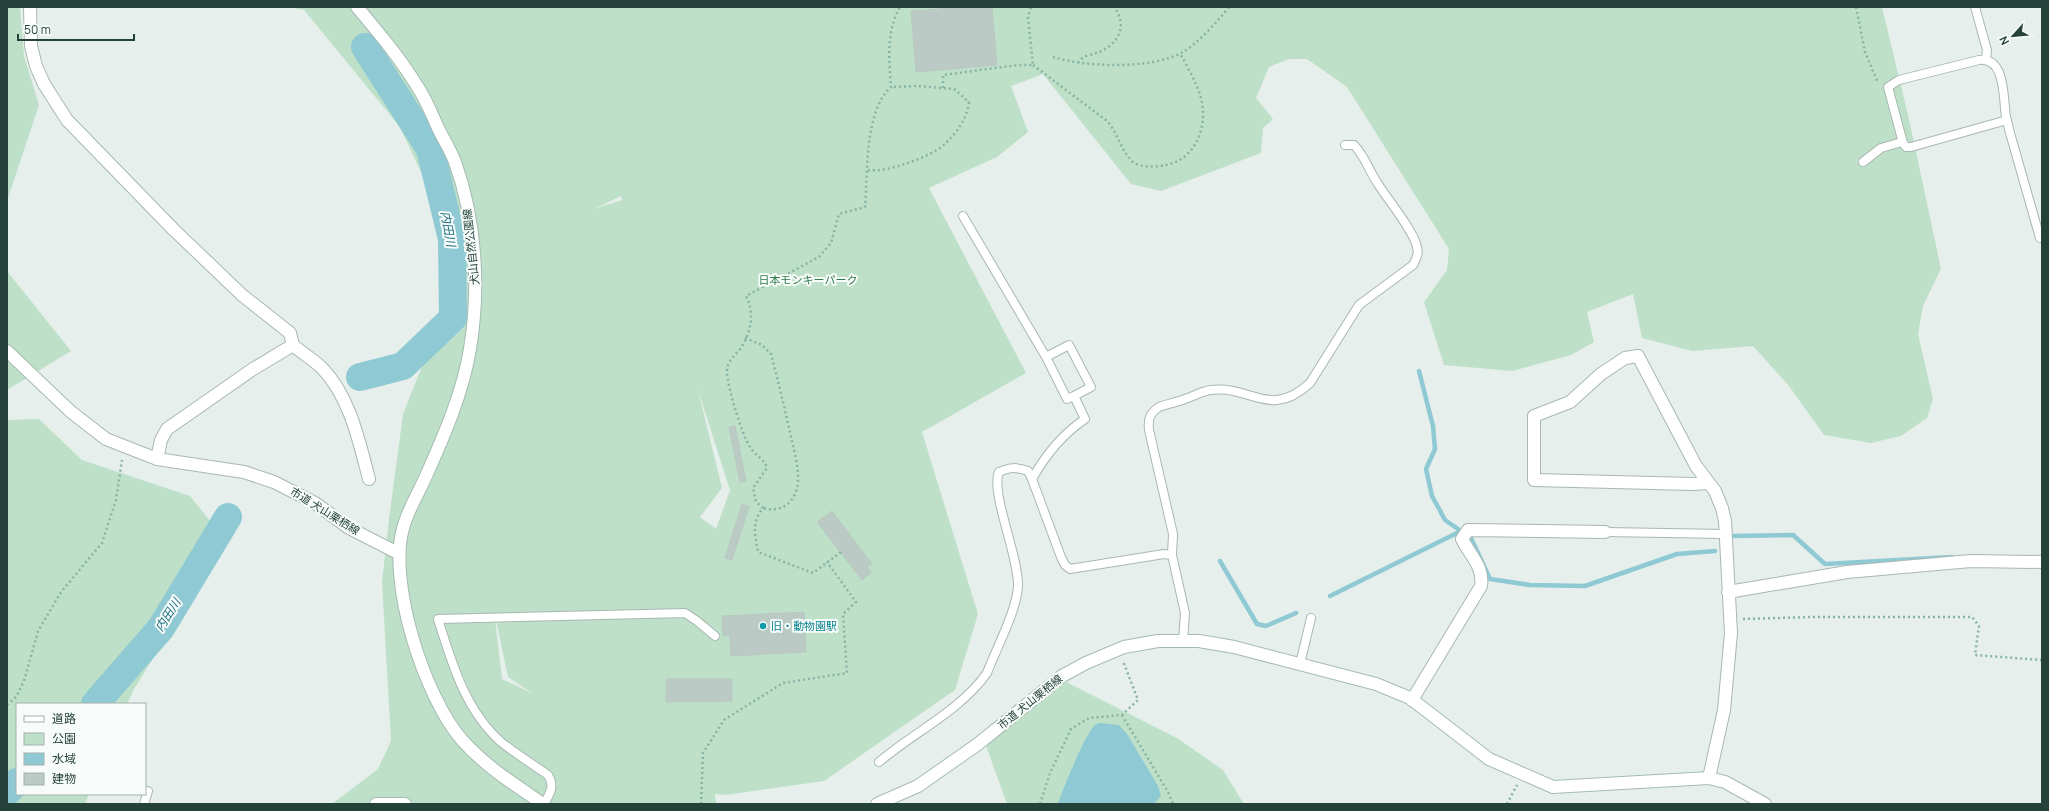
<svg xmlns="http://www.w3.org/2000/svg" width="2049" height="811" viewBox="0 0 2049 811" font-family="Manrope,'Noto Sans JP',sans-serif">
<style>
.green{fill:#bfe0c8;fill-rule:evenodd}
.water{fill:#8ec9d4}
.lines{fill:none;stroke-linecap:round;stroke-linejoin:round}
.stream{stroke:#8ec9d4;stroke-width:4.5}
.river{stroke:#8ec9d4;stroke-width:28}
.building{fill:#bbcac4;stroke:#b8c9c2}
.lane-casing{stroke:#a8b8b2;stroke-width:10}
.street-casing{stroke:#a8b8b2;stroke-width:14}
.secondary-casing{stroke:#a4bbb3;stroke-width:14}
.path{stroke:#86b3a5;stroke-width:2.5;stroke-dasharray:2 3;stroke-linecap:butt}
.lane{stroke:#fff;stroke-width:8}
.street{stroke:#fff;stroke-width:12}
.secondary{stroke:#fff;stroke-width:12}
.culture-dot{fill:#0f9aa8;stroke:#f7fbf9;stroke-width:1.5}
.labels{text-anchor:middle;stroke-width:4;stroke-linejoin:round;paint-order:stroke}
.street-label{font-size:11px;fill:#24423a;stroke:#f7fbf9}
.park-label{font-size:11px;fill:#2d7a4b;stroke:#f7fbf9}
.culture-label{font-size:11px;fill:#0d838f;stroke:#f7fbf9;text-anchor:start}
.water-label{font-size:12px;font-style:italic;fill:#1c6f80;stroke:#f7fbf9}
</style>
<rect width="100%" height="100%" fill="#e6efeb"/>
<path class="green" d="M7,7H20L24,56L39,105L7,201Z
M289,7H1882L1909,119L1941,269L1923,306L1918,334L1933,399L1927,418L1901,436L1871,443L1824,435L1789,386L1753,346L1692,351L1642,338L1633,294L1587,312L1594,342L1571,355L1512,371L1444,365L1424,302L1447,270L1449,249L1347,87L1307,59H1289L1269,67L1256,98L1273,119L1263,128L1261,153L1161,191L1131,184L1043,74L1011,86L1028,132L997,157L929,188L1026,373L922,432L978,614L955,690L824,781L725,795L715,794L716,804H332L378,769L391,741L382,582L389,519L403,414L451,293L450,235L400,127L304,10ZM621,196L622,200L594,209ZM698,390L730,490L716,529L700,517L722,488ZM494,611L508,677L532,693L502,679Z
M7,271L71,351L7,390Z
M39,419L82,460L190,496L226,541L134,689L127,704H17V794H89L85,804H7V420Z
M1066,682L1177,738L1223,770L1244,804H1007L985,743Z"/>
<path class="water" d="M1101,723L1119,725L1127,734L1158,786L1161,796L1154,804H1058C1062,791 1086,732 1095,725C1096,724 1099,723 1101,723Z"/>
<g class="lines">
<path class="stream" d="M1731,536L1793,535L1825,564L1952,557
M1471,538L1490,579L1530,585L1585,586L1677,554L1715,551
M1220,561L1257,624L1266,626L1296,613
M1330,596L1461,531L1445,520L1432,496L1426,469L1435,449L1433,426L1419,371"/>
<path class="river" d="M360,377L403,366L453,318L452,239L430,149L365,47
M95,704L161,628L228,517
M7,792L17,782"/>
</g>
<path class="building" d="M941,7H992L997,65L916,72L911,11L941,9Z
M735,426L746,481L740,482L729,427Z
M742,504L749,507L732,560L725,558Z
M832,511L872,564L867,567L871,573L862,580L817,522Z
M804,612L806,652L731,656L730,635L723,636L722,616Z
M666,679H732V701L666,702Z"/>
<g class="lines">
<defs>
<path id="lane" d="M1975,7L1987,50L1986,59
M2007,120L1911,147H1906L1903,143L1888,87L1899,80L1979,60C2006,57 2003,98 2006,117L2010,133L2040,238
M1863,162L1881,148L1902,142
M963,216L1046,357L1069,345L1091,387L1074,396L1085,419C1064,433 1045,456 1032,479
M1046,357L1067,399L1074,396
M1605,532L1725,534
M1183,641L1185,613L1172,555L1173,534L1149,430C1148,419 1149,414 1159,407C1168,404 1177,402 1185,399C1194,396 1202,391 1211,390C1251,385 1270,420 1310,383L1359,305L1413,265C1416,259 1419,254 1417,247C1414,231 1388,200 1378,184C1369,171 1365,156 1354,145H1345
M1300,664L1311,618
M879,762C914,732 960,711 987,673C996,649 1017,610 1018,586C1019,557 990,492 999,472C1010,467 1017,467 1028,471L1032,479L1061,557L1065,565L1070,569L1164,554L1172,555
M144,804L148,791
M544,804C550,793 555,787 548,775C532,764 516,754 501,742C465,710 452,663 438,619L685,613L697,621L715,636"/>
<path id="street" d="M30,7L31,46L36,66L44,84L67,120L173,229L242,295L290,333L293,345C302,353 314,360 322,368C350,397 359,441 369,479
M7,351L70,411L106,439L157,459L244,472L274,482L315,503L349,528L398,553
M157,459L161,440L167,429L253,369L293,345
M1728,592L1847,572L1971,561L2042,562
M1412,700L1481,586C1484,567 1470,555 1462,539L1468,530L1605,532
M1709,778L1724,710L1731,633L1725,521L1722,508L1715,491L1696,466L1638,356L1625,358L1601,374L1570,402L1534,416V480L1693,484L1709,483"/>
<path id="secondary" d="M357,7C378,32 400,58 417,86C426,99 432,115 439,130C444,140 451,151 455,162C476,220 480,288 470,349C463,392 444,436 426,476C419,492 409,508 404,525C386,580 425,698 462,740C485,766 515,785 543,804
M376,804H405
M877,804L918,786L978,744L1062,676L1086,663L1124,647L1158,641H1199L1234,647L1376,684L1410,698L1489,759L1553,787L1709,778L1725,782L1765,804"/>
</defs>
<use href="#lane" class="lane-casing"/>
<use href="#street" class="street-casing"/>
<use href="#secondary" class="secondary-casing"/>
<path class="path" d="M1856,7L1865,52L1878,83
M1053,57C1086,67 1151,70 1183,52C1197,44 1219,20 1229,7
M1078,63C1082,55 1092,55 1099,52C1119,44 1128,25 1114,7
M1033,65L1107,121C1118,133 1121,151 1133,162C1141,168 1157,167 1166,165C1197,159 1208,125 1201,98C1197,83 1187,67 1180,53
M943,88V75L1018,65H1033L1028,17L1031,7
M868,170C886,173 931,157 945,144C957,132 967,119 969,102L954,89L917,86L891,87
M745,338L762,345L771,354C778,380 784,406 790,432C793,448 799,465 798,481C797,500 783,514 763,508
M841,552L813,573L758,552C755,535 751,523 763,508L756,502L753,488L767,468C764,458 755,456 750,447C742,435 727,386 727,371C727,361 735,356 741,348C751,332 755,313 746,296L819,257L831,243L839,214L865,207C868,173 864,111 891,87C889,60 886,31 900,7
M1743,619L1811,617H1972L1979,626L1975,655L2041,660L2042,656
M7,705L16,697L24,681L38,631L61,592L102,543L116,500L122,460
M1122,715L1168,792L1173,804
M701,804L703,753L724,720L783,683L847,673L843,614L856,602L827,562
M1040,804L1050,773L1071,729L1089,718L1122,715L1138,700L1123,661
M1507,804L1517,785"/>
<use href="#lane" class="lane"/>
<use href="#street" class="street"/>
<use href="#secondary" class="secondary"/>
</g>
<circle class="culture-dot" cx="763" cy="626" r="4"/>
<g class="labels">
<g class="street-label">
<text transform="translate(471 247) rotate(-96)" y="4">犬山自然公園線</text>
<text transform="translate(325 511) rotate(32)" y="4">市道 犬山栗栖線</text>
<text transform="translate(1030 702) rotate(-39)" y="4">市道 犬山栗栖線</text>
</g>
<g class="park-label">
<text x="808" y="284">日本モンキーパーク</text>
</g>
<g class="culture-label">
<text x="771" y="630">旧・動物園駅</text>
</g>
<g class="water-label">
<text transform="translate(448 229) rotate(80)" y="4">内田川</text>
<text transform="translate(168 615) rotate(-57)" y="4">内田川</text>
</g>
</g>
<rect width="2049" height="811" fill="none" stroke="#24423a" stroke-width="16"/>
<rect x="16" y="703" width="130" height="92" fill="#f7fbf9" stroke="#a3b1ad"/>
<rect x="24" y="716" width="20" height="6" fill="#ffffff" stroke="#a3b1ad"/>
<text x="52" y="723" font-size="12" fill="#24423a">道路</text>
<rect x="24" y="733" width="20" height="12" fill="#bfe0c8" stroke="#a3b1ad"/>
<text x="52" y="743" font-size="12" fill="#24423a">公園</text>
<rect x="24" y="753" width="20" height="12" fill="#8ec9d4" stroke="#a3b1ad"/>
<text x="52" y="763" font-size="12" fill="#24423a">水域</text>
<rect x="24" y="773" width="20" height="12" fill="#bbcac4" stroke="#a3b1ad"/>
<text x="52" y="783" font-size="12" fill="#24423a">建物</text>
<g transform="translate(2013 36) rotate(243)" stroke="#f7fbf9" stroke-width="3" paint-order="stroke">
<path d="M0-3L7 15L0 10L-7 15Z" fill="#24423a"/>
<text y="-6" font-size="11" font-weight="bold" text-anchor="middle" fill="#24423a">N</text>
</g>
<path d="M18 34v6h116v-6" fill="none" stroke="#24423a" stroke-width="2"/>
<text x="24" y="34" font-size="12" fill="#24423a" stroke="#f7fbf9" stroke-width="3" paint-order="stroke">50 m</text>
</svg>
